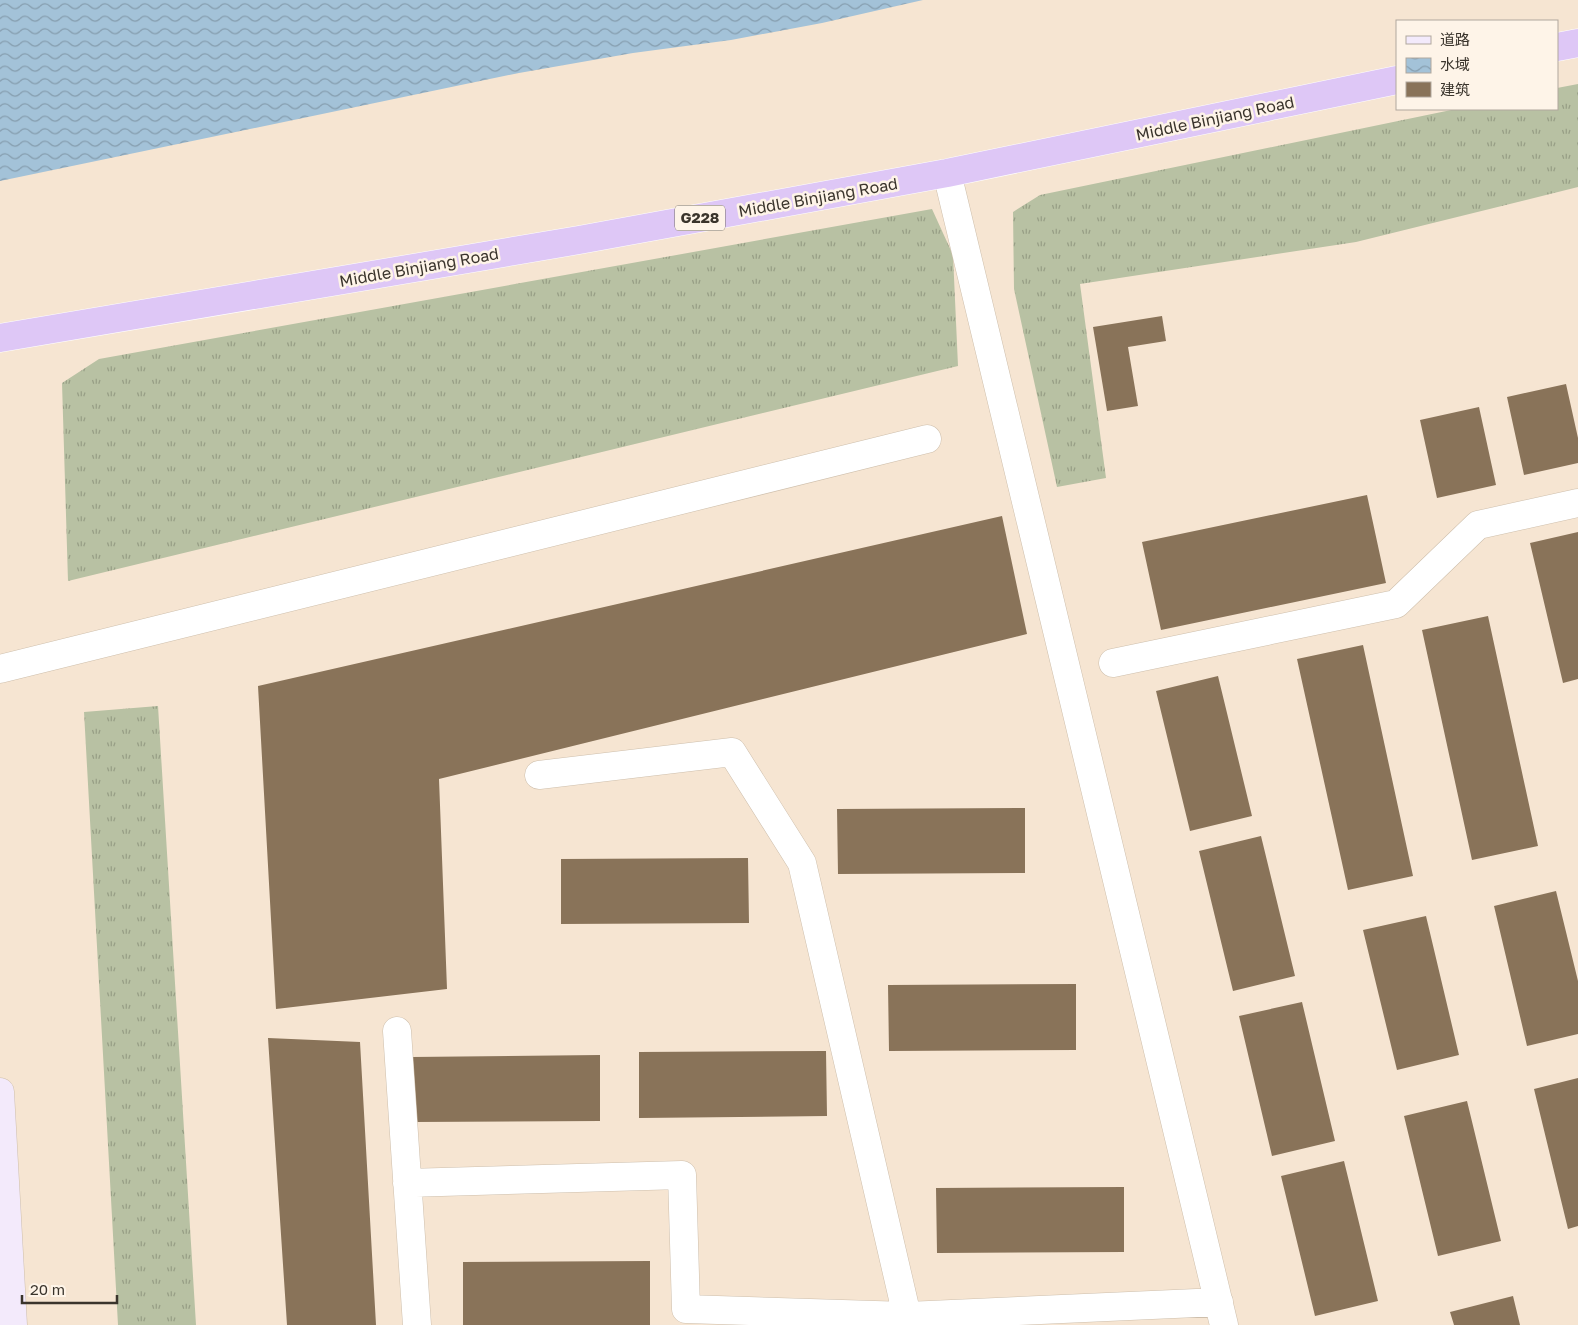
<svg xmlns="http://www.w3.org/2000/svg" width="1578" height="1325" viewBox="0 0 1578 1325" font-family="'Golos Text','Noto Sans SC',sans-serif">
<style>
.grass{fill:url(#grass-tufts)}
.water{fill:url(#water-waves)}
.building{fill:#897359}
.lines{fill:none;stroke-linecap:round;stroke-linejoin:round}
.minor-casing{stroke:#cebfac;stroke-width:29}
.secondary-casing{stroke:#cebfac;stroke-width:29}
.trunk-casing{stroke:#fff;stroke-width:29}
.minor{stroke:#fff;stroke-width:28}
.secondary{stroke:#f3eafb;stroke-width:28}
.trunk{stroke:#dec7f6;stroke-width:28}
.labels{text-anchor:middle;stroke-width:5;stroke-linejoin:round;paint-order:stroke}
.shield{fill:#fef4e8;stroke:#756e64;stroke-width:1}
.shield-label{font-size:15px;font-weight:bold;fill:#3a342c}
.street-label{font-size:16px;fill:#3a342c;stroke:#fef4e8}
</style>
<defs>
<pattern id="grass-tufts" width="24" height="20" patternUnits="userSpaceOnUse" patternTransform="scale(1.25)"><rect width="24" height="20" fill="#b8c1a3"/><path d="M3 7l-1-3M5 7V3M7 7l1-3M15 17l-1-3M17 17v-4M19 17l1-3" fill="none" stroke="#979e85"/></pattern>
<pattern id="water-waves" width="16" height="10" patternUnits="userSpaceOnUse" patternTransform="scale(1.25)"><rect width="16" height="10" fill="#a3c2d8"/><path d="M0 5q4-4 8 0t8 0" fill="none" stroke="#869eaf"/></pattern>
</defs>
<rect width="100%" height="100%" fill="#f6e5d2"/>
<path class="grass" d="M1578,84V187L1356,242L1080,284L1106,478L1057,487L1014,289L1013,212L1040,195L1456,109H1557V88Z
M932,209L953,255L958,366L68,581L62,383L99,359Z
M158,706L196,1325H118L84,712Z"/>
<path class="water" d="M0,0H923L822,23L731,40L633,53L519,73L0,181Z"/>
<path class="building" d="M1162,316L1166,341L1128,347L1138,406L1107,411L1093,327Z
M1566,384L1578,438V463L1524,475L1507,397Z
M1479,407L1496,485L1437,498L1420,420Z
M1367,495L1386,583L1161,630L1142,542Z
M1002,516L1027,634L439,779L447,989L276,1009L258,686Z
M1578,532V679L1563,683L1530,543Z
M1488,616L1538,846L1472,860L1422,630Z
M1363,645L1413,876L1348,890L1297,659Z
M1218,676L1252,816L1190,831L1156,691Z
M1025,808V873L838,874L837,809Z
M1261,836L1295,976L1233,991L1199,851Z
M748,858L749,923L561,924V859Z
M1556,891L1578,981V1034L1527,1046L1494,906Z
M1426,916L1459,1055L1397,1070L1363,930Z
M1076,984V1050L889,1051L888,985Z
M1302,1002L1335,1141L1272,1156L1239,1016Z
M268,1038L360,1042L376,1325H287Z
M826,1051L827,1116L639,1118V1052Z
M600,1055V1121L413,1122L412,1057Z
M1578,1078V1226L1568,1229L1534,1089Z
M1467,1101L1501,1241L1438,1256L1404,1116Z
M1344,1161L1378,1301L1315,1316L1281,1176Z
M1124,1187V1252L937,1253L936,1188Z
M650,1261V1325H463V1262Z
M1513,1296L1520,1325H1454L1450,1312Z"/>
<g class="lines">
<defs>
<path id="minor" d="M947,173L1224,1325
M1113,663L1396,604L1478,525L1578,503
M0,669L927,439
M539,775L732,752L802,863L907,1316L1219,1302
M397,1031L417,1325
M407,1183L682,1175L686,1309L907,1316L910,1325"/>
<path id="secondary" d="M0,1092L13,1325"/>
<path id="trunk" d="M1557,47L1578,43
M0,338L579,240L947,173L1397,80"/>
</defs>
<use href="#minor" class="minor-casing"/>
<use href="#secondary" class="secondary-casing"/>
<use href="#trunk" class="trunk-casing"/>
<use href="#minor" class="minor"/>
<use href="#secondary" class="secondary"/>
<use href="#trunk" class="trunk"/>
</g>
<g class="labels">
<rect class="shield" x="675" y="205.5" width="50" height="25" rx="4"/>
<g class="shield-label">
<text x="700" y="223">G228</text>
</g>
<g class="street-label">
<text transform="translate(1215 118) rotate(-12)" y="6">Middle Binjiang Road</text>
<text transform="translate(818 197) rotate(-10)" y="6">Middle Binjiang Road</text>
<text transform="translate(419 267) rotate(-10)" y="6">Middle Binjiang Road</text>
</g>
</g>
<rect x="1396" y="20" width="162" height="90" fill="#fef4e8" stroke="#b0a79d"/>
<rect x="1406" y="36" width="25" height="8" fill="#f3eafb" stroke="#b0a79d"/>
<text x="1440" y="45" font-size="15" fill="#3a342c">道路</text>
<rect x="1406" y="58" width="25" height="15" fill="url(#water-waves)" stroke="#b0a79d"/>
<text x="1440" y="70" font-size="15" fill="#3a342c">水域</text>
<rect x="1406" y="82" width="25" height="15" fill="#897359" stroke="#b0a79d"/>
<text x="1440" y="95" font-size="15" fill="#3a342c">建筑</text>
<path d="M22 1295v8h95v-8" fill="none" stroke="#3a342c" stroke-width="2.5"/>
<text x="30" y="1295" font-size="15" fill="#3a342c" stroke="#fef4e8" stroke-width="4" paint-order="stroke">20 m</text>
</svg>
